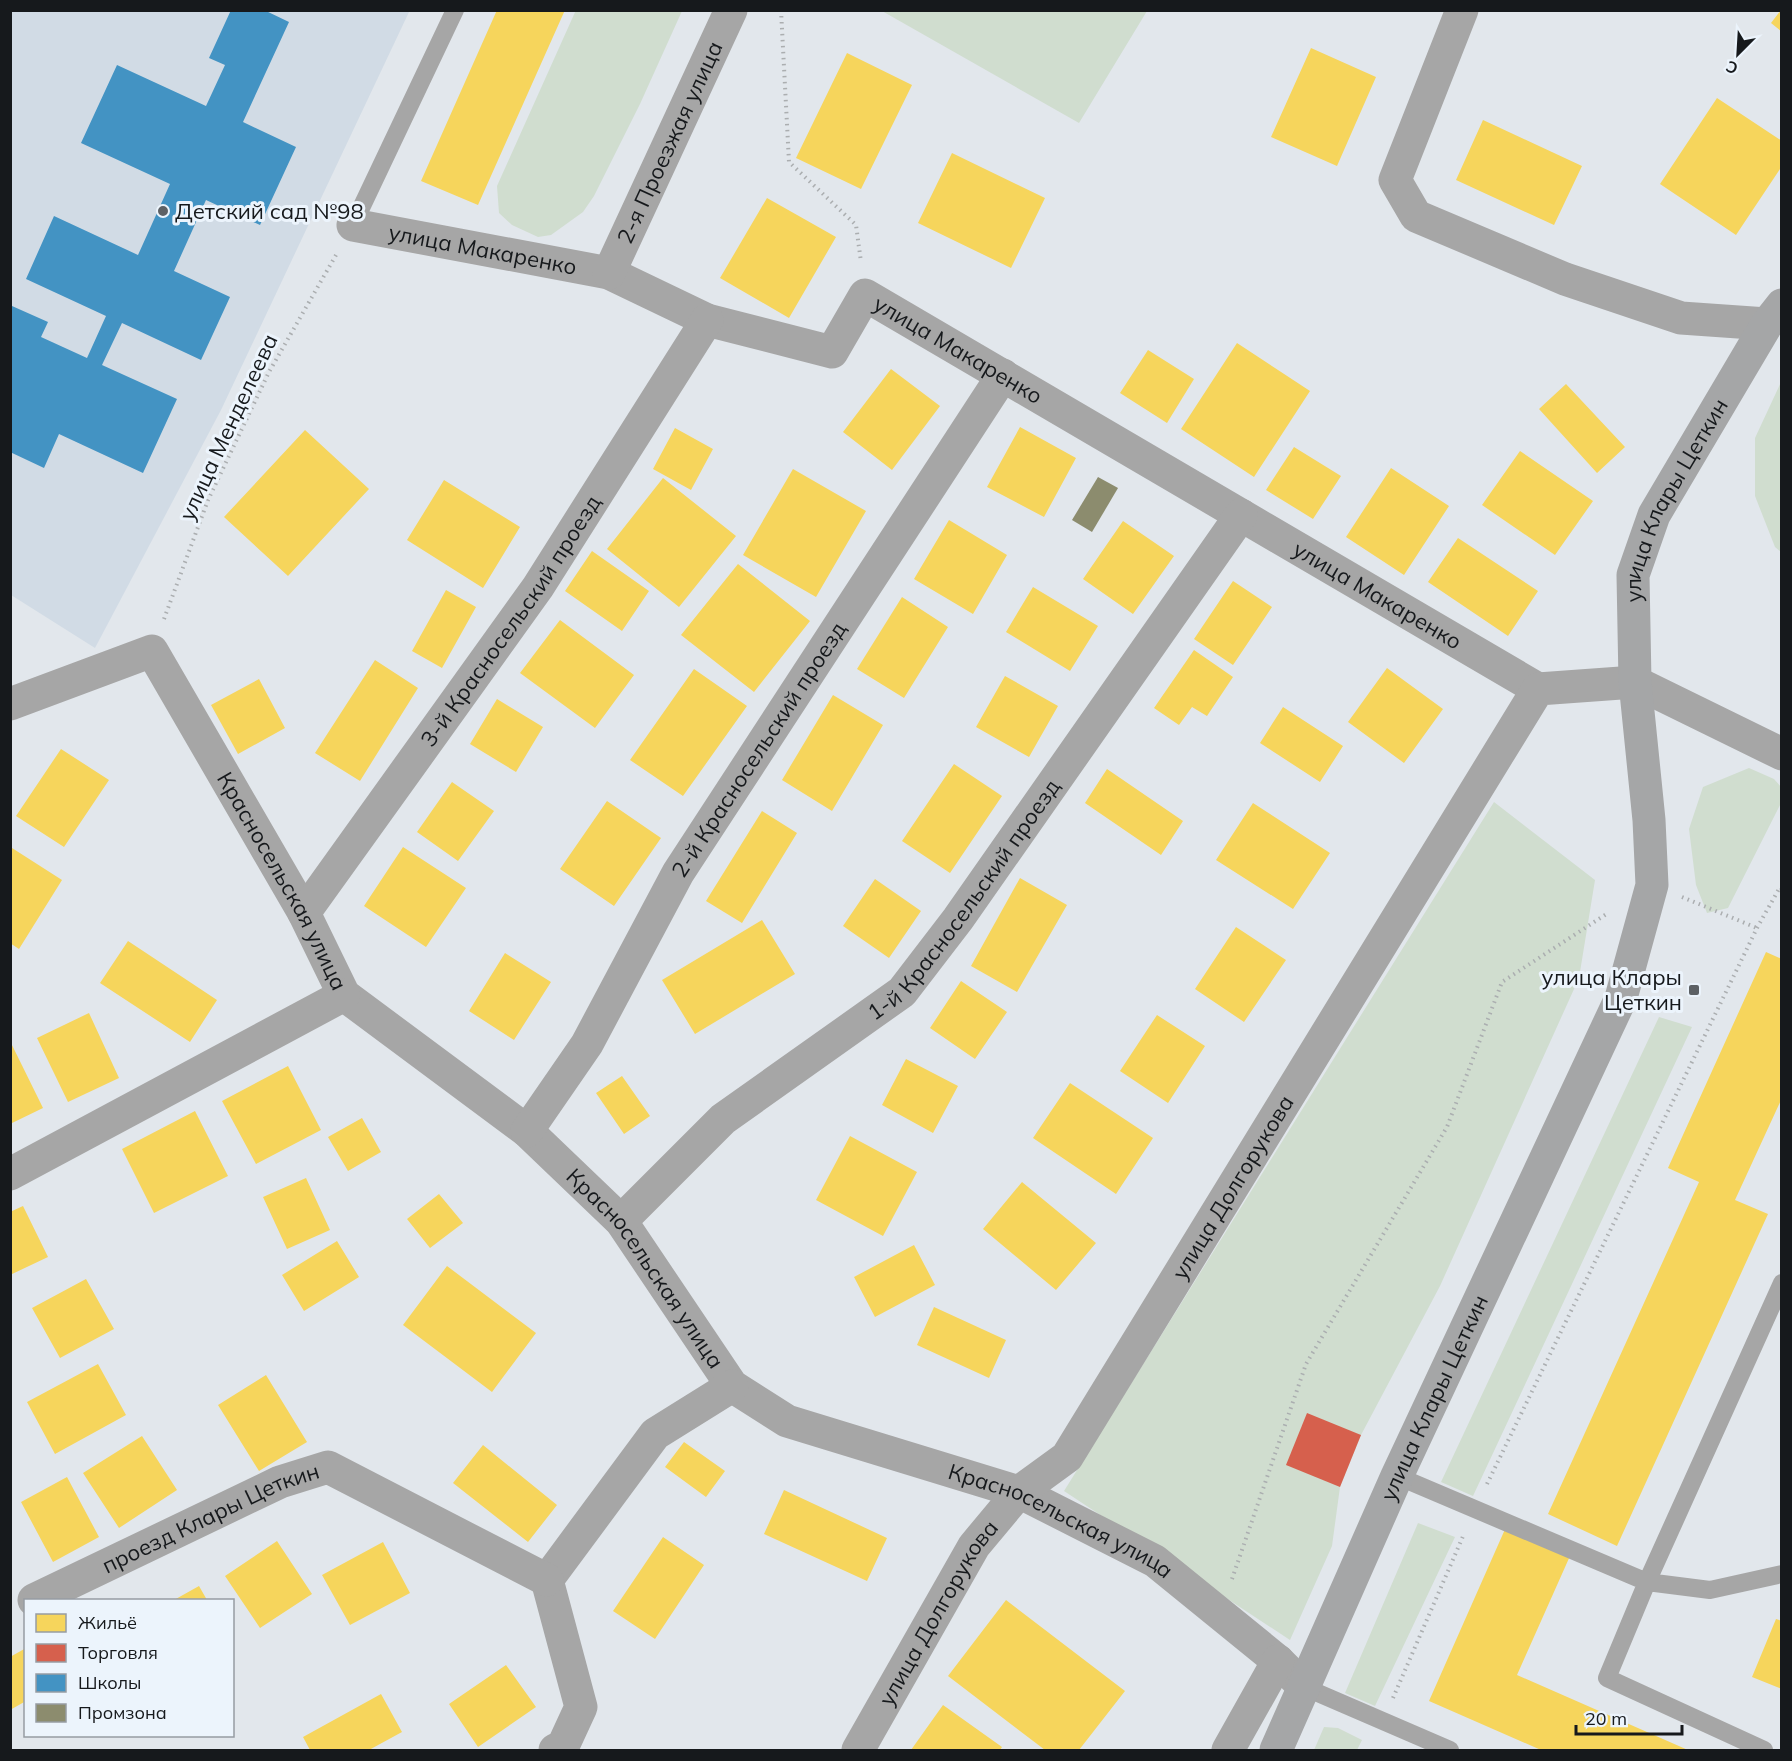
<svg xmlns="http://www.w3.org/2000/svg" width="1792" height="1761" viewBox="0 0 1792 1761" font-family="Mulish,sans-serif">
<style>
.built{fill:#d1dbe5}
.green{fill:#d0ddcf}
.homes{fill:#f6d55c}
.shops{fill:#d6604d}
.schools{fill:#4393c3}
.industry{fill:#8c8c6e}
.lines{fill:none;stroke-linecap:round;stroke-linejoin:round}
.path{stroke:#abaeb0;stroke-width:4;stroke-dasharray:1.5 4.5;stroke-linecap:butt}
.lane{stroke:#a6a6a6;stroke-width:18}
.street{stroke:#a6a6a6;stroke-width:33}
.secondary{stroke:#a5a6a7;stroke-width:33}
.poi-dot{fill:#5d6165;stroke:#ecf4fc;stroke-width:2}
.labels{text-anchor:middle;stroke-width:6;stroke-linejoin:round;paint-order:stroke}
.street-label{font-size:22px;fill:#16191c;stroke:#ecf4fc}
.poi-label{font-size:22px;fill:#16191c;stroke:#ecf4fc;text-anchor:start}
</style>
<rect width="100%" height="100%" fill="#e2e7ec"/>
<path class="built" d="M408,10L409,12L221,410L95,648L11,595L10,11Z"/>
<path class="green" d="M576,10L682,11L640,104L594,196L583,212L551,235L538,237L512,225L499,213L497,186Z
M882,11H1147L1079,123Z
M1781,382V552L1775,547L1755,496V438Z
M1749,768L1774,779L1781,787V803L1728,908L1707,913L1696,885L1689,829L1703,787Z
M1494,802L1595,880L1579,978L1440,1286L1361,1435L1340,1487L1332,1546L1290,1640L1064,1491Z
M1659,1017L1692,1027L1473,1496L1441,1482Z
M1418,1523L1455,1537L1375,1706L1345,1693Z
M1324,1727L1338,1728L1362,1740L1357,1750H1314Z"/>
<path class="homes" d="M497,10H565L478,205L421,181Z
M1781,10H1782V32L1771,23Z
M1311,48L1376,77L1337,166L1271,137Z
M847,53L912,85L861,189L796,158Z
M1717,98L1782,141V166L1736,235L1660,184Z
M1483,120L1582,166L1554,225L1456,180Z
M952,153L1045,198L1011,268L918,223Z
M767,198L836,237L789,318L720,278Z
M1237,343L1310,391L1254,477L1181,429Z
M1148,350L1194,379L1167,423L1120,393Z
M891,369L940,406L892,470L843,432Z
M1566,384L1625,447L1597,473L1539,409Z
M1020,427L1076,458L1044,517L987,487Z
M675,428L713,449L691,490L653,469Z
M305,430L369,489L288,576L224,517Z
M1294,447L1341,476L1313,519L1266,490Z
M1520,451L1593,501L1555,555L1482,505Z
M1391,468L1449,506L1404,575L1346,537Z
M793,469L866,511L816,597L743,555Z
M663,478L736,536L679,607L607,549Z
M444,480L520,527L483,588L407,540Z
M949,520L1007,555L973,614L914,579Z
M1123,521L1174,556L1133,614L1083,579Z
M1458,538L1538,591L1508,636L1428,582Z
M592,551L649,591L622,631L565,591Z
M738,564L810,621L754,692L681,635Z
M1233,581L1272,607L1233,665L1194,639Z
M1033,587L1098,626L1070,671L1006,632Z
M446,590L476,607L442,668L412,651Z
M902,597L948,627L904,698L857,669Z
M560,620L634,675L595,728L520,673Z
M1194,650L1233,677L1207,716L1192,707L1179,725L1154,708Z
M375,660L418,688L360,781L315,753Z
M1387,668L1443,709L1404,763L1348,722Z
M694,669L747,706L683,796L630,760Z
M1005,676L1058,706L1029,757L976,727Z
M259,679L285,728L238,754L211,705Z
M833,695L883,725L832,811L782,780Z
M497,699L543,727L516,772L470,744Z
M1283,707L1343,746L1320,782L1260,743Z
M61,749L109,780L64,847L16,816Z
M954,764L1002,796L950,873L902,841Z
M1107,769L1183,821L1161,855L1085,803Z
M452,782L494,811L458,861L417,832Z
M607,801L661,838L614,906L560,869Z
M1253,803L1330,853L1293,909L1216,860Z
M762,811L797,833L742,923L706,901Z
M403,847L466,888L426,947L364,906Z
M12,848L62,880L19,949L10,943V851Z
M1020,878L1067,905L1017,992L971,966Z
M875,879L921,911L889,958L843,926Z
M762,920L795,974L695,1034L662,980Z
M1236,927L1286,960L1244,1022L1195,989Z
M128,941L217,1000L190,1042L100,983Z
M1766,952L1782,959V1098L1735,1200L1768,1214L1617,1546L1548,1514L1699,1182L1668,1168Z
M505,953L551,982L514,1040L469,1011Z
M961,981L1007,1012L975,1059L930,1028Z
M89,1013L119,1078L68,1102L37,1038Z
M1157,1015L1205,1046L1168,1103L1120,1071Z
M10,1041L43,1108L10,1124Z
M906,1059L958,1086L933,1133L882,1105Z
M288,1066L321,1130L256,1164L222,1101Z
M622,1076L650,1116L624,1134L596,1093Z
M1070,1083L1153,1138L1116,1194L1033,1138Z
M195,1111L228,1176L154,1213L122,1149Z
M362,1118L381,1152L348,1171L328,1137Z
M850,1136L917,1172L883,1236L816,1200Z
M306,1178L330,1230L287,1249L263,1197Z
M1022,1182L1096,1243L1056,1290L983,1229Z
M439,1194L463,1223L430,1248L407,1219Z
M23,1206L48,1257L10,1275V1212Z
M337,1241L359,1277L304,1311L282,1275Z
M914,1245L935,1285L875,1317L854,1277Z
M447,1266L536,1333L492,1392L403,1325Z
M86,1279L114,1329L60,1358L32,1308Z
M934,1307L1006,1340L989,1378L917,1345Z
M98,1364L126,1415L55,1454L27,1402Z
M266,1375L307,1442L259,1471L218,1405Z
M142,1436L177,1490L119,1528L83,1473Z
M684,1442L725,1471L706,1497L665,1467Z
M483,1445L557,1505L528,1542L453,1483Z
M67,1477L99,1537L53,1562L21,1502Z
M784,1490L887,1538L867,1581L764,1534Z
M1506,1527L1570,1556L1517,1675L1688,1750H1541L1429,1701Z
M663,1537L704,1565L655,1639L613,1611Z
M277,1541L312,1594L260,1628L225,1576Z
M383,1542L410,1593L350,1625L322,1575Z
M199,1586L207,1600H174Z
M1006,1600L1125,1691L1079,1750H1045L948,1676Z
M1776,1619L1782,1621V1689L1752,1677Z
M26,1648V1701L10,1710V1657Z
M506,1665L536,1707L478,1747L449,1704Z
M381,1694L402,1732L369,1750H310L303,1737Z
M943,1705L1002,1747L1000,1750H911Z"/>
<path class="shops" d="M1307,1413L1361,1435L1340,1487L1286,1465Z"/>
<path class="schools" d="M231,10H264L289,22L243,122L296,147L260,225L206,200L174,271L230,297L201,360L122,323L102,365L177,399L143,473L59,434L44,468L10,452V309L12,306L48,322L41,337L87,358L106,316L26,279L54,216L138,255L170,184L81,143L117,65L206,106L225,65L209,58Z"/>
<path class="industry" d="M1098,477L1118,488L1092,532L1072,520Z"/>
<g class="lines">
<path class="path" d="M781,10L789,162L856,225L861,262
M164,619L208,500L269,372L336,255
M1682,897L1757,928
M1487,1484L1757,928L1780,887L1782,889
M1232,1579L1306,1364L1447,1127L1502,982L1608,913
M1393,1698L1464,1534"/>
<path class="lane" d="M353,225L455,10
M1782,1283L1647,1582L1710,1590L1782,1574
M1397,1476L1647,1582L1607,1678L1764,1750
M1304,1687L1450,1750"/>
<g class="street">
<path d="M1462,10L1395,180L1416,216L1565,279L1681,318L1767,324"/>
<path id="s1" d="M353,225L609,273L707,320L832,352L865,295L1538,689"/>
<path id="s2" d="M609,273L731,10"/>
<path id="s3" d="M10,704L152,651L304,913L344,995L527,1131L621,1221L732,1386L787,1421L1019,1492L1155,1561L1278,1661L1304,1687"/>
<path id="s4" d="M304,913L538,587L707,320"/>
<path id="s5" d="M527,1131L587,1044L678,873L1003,375"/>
<path d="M10,1174L344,995"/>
<path id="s6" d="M621,1221L723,1119L902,992L958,919L1241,515"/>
<path d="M547,1580L655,1434L732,1386"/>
<path d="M547,1580L581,1707L563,1746L555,1750"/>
<path id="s7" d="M34,1600L280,1482L328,1467L547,1580"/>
<path id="s8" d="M858,1750L974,1546L1019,1492L1067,1457L1538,689L1635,682L1782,754"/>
<path d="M1228,1750L1278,1661"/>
</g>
<path class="secondary" id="s9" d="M1276,1750L1397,1476L1621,998L1652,885L1649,820L1635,682L1633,575L1654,515L1767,324L1782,305"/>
</g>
<g class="poi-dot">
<circle cx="163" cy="211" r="6"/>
<rect x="1688" y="984" width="12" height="12" rx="3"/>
</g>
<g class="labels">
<g class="street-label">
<text dy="8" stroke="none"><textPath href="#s2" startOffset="144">2-я Проезжая улица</textPath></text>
<text dy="8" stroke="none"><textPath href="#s1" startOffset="132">улица Макаренко</textPath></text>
<text dy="8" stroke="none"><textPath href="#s1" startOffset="672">улица Макаренко</textPath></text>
<text transform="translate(228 427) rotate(-65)" y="8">улица Менделеева</text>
<text dy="8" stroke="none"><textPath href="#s9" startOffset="1340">улица Клары Цеткин</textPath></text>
<text dy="8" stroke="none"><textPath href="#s1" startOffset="1158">улица Макаренко</textPath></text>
<text dy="8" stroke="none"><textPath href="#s4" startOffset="358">3-й Красносельский проезд</textPath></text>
<text dy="8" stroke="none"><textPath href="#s5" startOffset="447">2-й Красносельский проезд</textPath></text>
<text dy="8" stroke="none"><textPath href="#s3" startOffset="416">Красносельская улица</textPath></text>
<text dy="8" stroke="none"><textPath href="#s6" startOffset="474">1-й Красносельский проезд</textPath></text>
<text dy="8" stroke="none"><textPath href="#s8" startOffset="681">улица Долгорукова</textPath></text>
<text dy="8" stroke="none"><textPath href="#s3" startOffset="956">Красносельская улица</textPath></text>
<text dy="8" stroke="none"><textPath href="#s9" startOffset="386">улица Клары Цеткин</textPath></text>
<text dy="8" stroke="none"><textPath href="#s7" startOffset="195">проезд Клары Цеткин</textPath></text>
<text dy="8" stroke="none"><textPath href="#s3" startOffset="1460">Красносельская улица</textPath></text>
<text dy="8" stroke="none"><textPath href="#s8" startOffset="159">улица Долгорукова</textPath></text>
</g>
<g class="poi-label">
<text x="175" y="219">Детский сад №98</text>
<text x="1682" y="985" text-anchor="end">улица Клары<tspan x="1682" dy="25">Цеткин</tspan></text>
</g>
</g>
<rect width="1792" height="1761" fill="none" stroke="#16191c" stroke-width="24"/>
<rect x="24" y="1599" width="210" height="138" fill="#ecf4fc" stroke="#969ca2" stroke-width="1.5"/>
<rect x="36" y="1614" width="30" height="18" fill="#f6d55c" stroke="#969ca2" stroke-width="1.5"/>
<text x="78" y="1629" font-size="18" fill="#16191c">Жильё</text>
<rect x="36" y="1644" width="30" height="18" fill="#d6604d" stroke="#969ca2" stroke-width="1.5"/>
<text x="78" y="1659" font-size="18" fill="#16191c">Торговля</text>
<rect x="36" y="1674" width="30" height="18" fill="#4393c3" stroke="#969ca2" stroke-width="1.5"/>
<text x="78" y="1689" font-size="18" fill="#16191c">Школы</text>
<rect x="36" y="1704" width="30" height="18" fill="#8c8c6e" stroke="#969ca2" stroke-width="1.5"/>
<text x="78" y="1719" font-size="18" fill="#16191c">Промзона</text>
<g transform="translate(1738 54) rotate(204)" stroke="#ecf4fc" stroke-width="4.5" paint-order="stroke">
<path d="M0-4.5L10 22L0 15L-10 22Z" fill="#16191c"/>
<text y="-9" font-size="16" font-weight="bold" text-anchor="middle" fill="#16191c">С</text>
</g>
<path d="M1576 1725v9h106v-9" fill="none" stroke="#16191c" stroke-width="3"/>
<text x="1585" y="1725" font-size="18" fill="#16191c" stroke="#ecf4fc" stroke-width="4.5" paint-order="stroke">20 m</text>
</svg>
